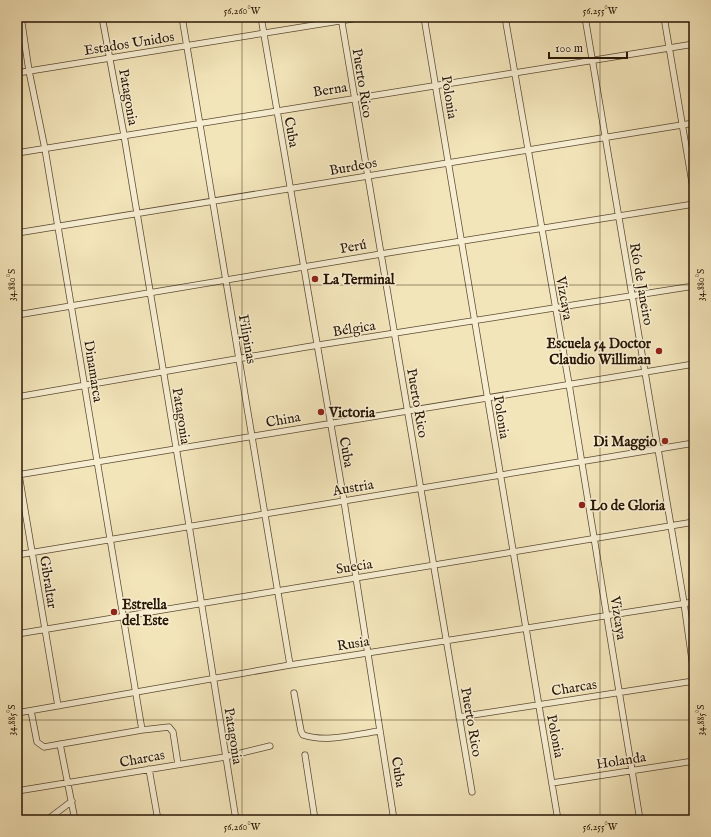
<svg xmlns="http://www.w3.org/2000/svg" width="711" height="837" viewBox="0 0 711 837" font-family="'IM FELL English',serif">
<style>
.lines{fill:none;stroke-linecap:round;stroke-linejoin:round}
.minor-casing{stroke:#5b4a32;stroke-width:7}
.minor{stroke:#f7eed2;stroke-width:5.5}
.ticks{fill:none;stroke:#281605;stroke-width:1;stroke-opacity:0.45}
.poi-dot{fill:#8f2418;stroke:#f7eed2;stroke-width:1.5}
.labels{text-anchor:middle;stroke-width:3;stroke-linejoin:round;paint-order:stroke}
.street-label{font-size:14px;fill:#281605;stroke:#f7eed2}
.poi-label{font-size:14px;font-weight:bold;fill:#281605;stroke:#f7eed2;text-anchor:start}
.neatline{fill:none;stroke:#281605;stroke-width:1.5}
.ticks-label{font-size:10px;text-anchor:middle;fill:#281605}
</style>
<rect width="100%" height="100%" fill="#f3e5ba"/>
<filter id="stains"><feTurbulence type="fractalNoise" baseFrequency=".005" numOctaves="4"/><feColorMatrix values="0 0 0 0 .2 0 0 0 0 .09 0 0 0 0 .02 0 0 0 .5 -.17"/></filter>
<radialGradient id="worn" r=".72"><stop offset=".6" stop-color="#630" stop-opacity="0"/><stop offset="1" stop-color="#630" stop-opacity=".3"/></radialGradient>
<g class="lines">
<defs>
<path id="minor" d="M21,17L29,71L45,149L142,730
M102,17L124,135L188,519L236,820
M182,17L290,665
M261,17L344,501L394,820
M341,17L472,792
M424,17L558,820
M505,17L569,384L640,820
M585,17L684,603L694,674
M664,17L694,194
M17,73L364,17
M17,153L694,44
M17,233L694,123
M17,315L381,254L694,204
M17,397L306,347L694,286
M17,463L58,706
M17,475L694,364
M17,555L694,443
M17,634L694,522
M294,693L301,731L303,735C327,743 356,734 380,731
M31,711L37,742L44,747L142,730L169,727L173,732L178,764
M17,713L290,665L694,602
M459,717L694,681
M60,744L75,820
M305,755L315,820
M149,769L158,820
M552,783L694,761
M17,791L225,757L270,746
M47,820L72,801
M322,820H330"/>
</defs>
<use href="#minor" class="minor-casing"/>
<use href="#minor" class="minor"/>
</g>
<path class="ticks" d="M242,17V820M600,17V820M17,285H694M17,720H694"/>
<g class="poi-dot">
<circle cx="315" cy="279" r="4"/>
<circle cx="659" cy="351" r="4"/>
<circle cx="321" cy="412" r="4"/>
<circle cx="665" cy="441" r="4"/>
<circle cx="582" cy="505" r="4"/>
<circle cx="114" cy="612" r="4"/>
</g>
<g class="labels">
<g class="street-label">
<text transform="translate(129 43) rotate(-9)" y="5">Estados Unidos</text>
<text transform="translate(363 83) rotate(81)" y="5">Puerto Rico</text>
<text transform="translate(330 89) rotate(-9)" y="5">Berna</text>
<text transform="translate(129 97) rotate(80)" y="5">Patagonia</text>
<text transform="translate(450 97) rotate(81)" y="5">Polonia</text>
<text transform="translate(292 132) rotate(80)" y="5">Cuba</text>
<text transform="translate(353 166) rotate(-10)" y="5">Burdeos</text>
<text transform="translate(353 246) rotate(-10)" y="5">Perú</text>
<text transform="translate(642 284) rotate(80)" y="5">Río de Janeiro</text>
<text transform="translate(565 298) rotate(80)" y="5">Vizcaya</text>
<text transform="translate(354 328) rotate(-9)" y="5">Bélgica</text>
<text transform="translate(248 339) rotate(80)" y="5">Filipinas</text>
<text transform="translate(94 371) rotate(81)" y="5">Dinamarca</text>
<text transform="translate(418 403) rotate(80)" y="5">Puerto Rico</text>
<text transform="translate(182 416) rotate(81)" y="5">Patagonia</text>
<text transform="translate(502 417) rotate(81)" y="5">Polonia</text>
<text transform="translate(283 419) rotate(-10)" y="5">China</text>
<text transform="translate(347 452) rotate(80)" y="5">Cuba</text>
<text transform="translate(353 487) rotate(-10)" y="5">Austria</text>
<text transform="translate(354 566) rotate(-9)" y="5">Suecia</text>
<text transform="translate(49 582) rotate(81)" y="5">Gibraltar</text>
<text transform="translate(619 618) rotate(81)" y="5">Vizcaya</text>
<text transform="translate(353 643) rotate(-9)" y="5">Rusia</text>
<text transform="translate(574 687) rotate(-9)" y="5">Charcas</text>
<text transform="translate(472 722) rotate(80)" y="5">Puerto Rico</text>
<text transform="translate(234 736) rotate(81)" y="5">Patagonia</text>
<text transform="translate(556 736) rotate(79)" y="5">Polonia</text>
<text transform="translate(142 758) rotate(-10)" y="5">Charcas</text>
<text transform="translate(621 760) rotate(-9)" y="5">Holanda</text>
<text transform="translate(399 772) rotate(81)" y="5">Cuba</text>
</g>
<g class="poi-label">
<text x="323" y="284">La Terminal</text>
<text x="651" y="348" text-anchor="end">Escuela 54 Doctor<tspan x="651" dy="16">Claudio Williman</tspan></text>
<text x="329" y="417">Victoria</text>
<text x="657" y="446" text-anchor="end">Di Maggio</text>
<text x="590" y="510">Lo de Gloria</text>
<text x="122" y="609">Estrella<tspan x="122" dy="16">del Este</tspan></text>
</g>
</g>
<rect width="711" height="837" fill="none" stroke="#f3e5ba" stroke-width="44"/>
<path d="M549 52v6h78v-6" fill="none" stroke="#281605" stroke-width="2"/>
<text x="555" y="52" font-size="12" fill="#281605" stroke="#f7eed2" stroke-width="3" paint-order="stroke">100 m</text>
<rect x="22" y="22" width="667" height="793" class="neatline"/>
<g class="ticks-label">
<text x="242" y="14">56.260°W</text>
<text x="600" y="14">56.255°W</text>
<text transform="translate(11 285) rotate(-90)" y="4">34.880°S</text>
<text transform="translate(700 285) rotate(-90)" y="4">34.880°S</text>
<text transform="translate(11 720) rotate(-90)" y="4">34.885°S</text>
<text transform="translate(700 720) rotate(-90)" y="4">34.885°S</text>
<text x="242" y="830">56.260°W</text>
<text x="600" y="830">56.255°W</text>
</g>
<rect width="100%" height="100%" filter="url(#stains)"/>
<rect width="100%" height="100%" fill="url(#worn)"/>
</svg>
